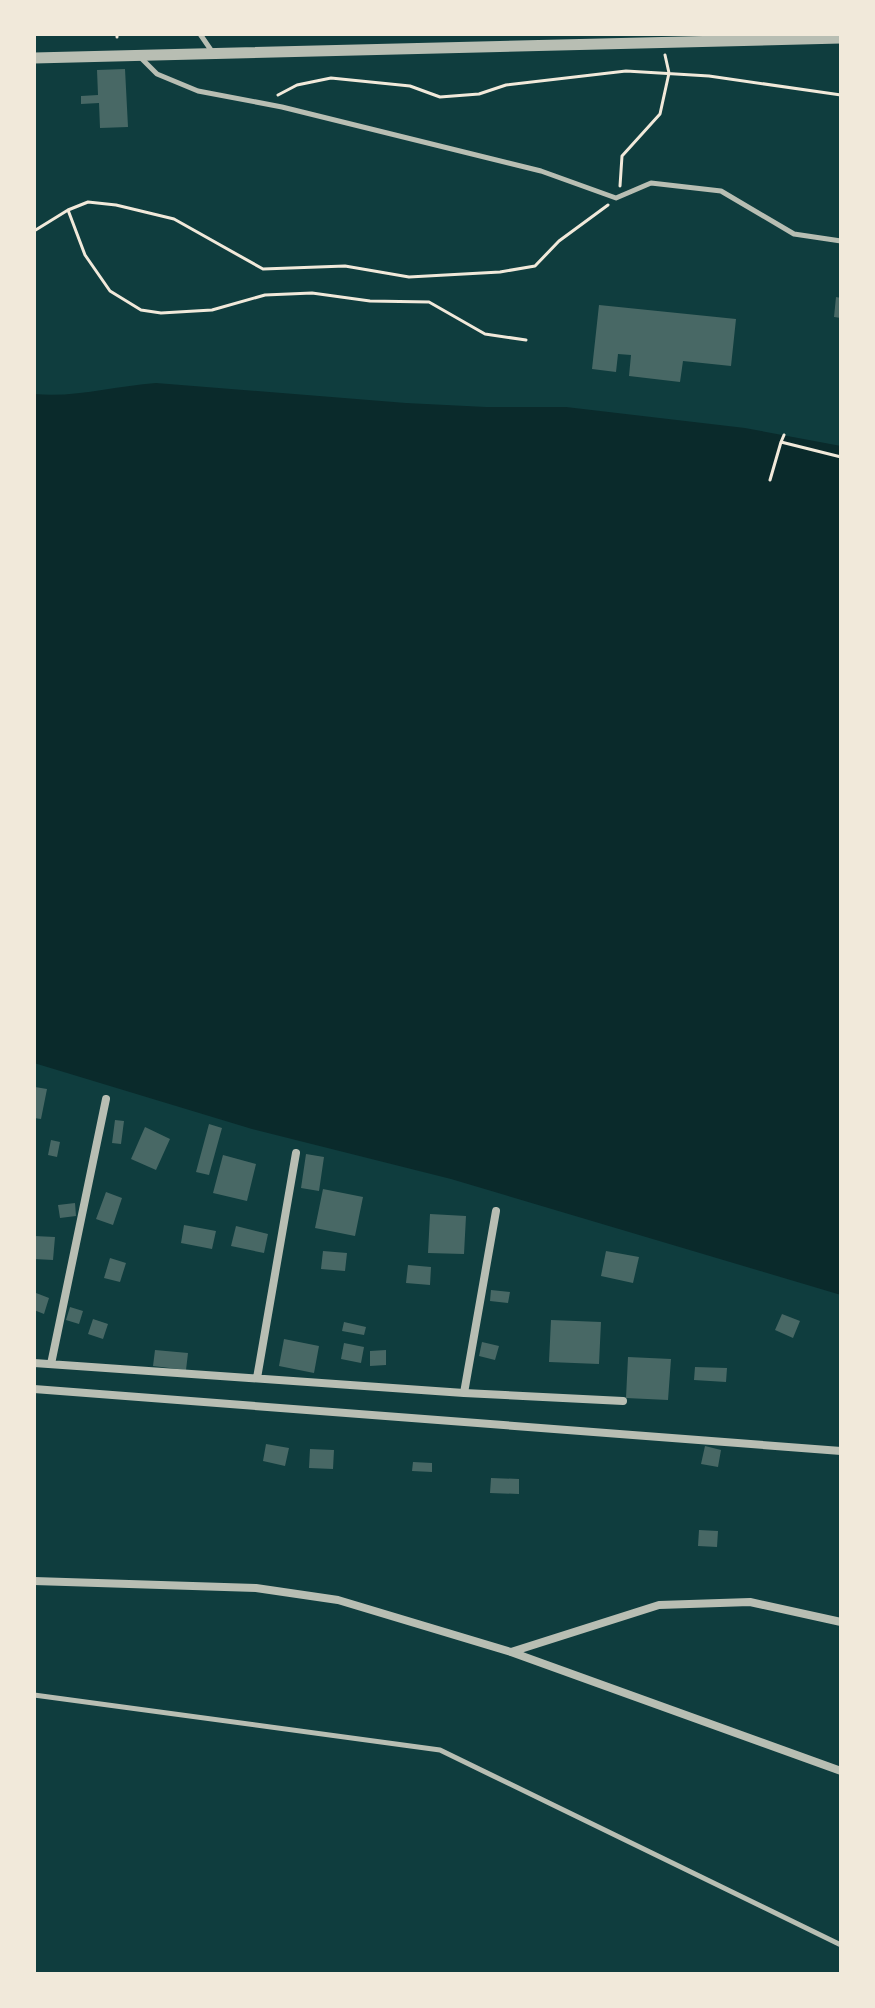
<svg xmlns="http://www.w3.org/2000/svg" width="875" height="2008" viewBox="0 0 875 2008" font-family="Bitter,serif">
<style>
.water{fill:#0a2a2b}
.building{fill:#486865}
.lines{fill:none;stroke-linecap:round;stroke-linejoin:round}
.path{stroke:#f1e9da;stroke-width:3}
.service{stroke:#b8beb3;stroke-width:5}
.minor{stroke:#b8beb3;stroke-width:8}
.tertiary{stroke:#b8beb3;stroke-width:11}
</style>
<rect width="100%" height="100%" fill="#0f3d3e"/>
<path class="water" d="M156,383L406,403L486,407H566L745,428L841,446V1295L451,1179L252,1129L34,1063V394C75,398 115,386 156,383Z"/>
<path class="building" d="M125,69L128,127L100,128L99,103L81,104V96L98,95L97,70Z
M836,297L841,298V318L834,317Z
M599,305L736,319L731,366L683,361L680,382L629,376L631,355L618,354L616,372L592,369Z
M35,1087L47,1089L41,1119L34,1118Z
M115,1120L124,1121L121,1144L112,1143Z
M209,1124L222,1128L209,1175L196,1172Z
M145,1127L170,1139L156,1170L131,1159Z
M51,1140L60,1142L57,1157L48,1155Z
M306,1154L324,1157L319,1191L301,1188Z
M223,1155L256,1164L247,1201L213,1193Z
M323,1189L363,1197L355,1236L315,1228Z
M106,1192L122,1198L113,1225L96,1219Z
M75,1203L76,1216L60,1218L58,1205Z
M430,1214L466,1216L464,1254L428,1253Z
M184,1225L216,1231L212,1249L181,1243Z
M236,1226L268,1234L264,1253L231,1246Z
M34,1236L55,1237L53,1260L34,1259Z
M323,1251L347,1253L345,1271L321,1269Z
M606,1251L639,1257L633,1283L601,1276Z
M110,1258L126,1263L120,1282L104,1278Z
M408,1265L431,1267L430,1285L406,1283Z
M491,1290L510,1292L508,1303L490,1301Z
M36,1293L49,1298L44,1314L34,1310Z
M70,1307L83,1311L79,1324L66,1320Z
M782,1314L800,1321L793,1338L775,1330Z
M93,1319L108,1324L103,1339L88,1334Z
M551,1320L601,1322L599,1364L549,1362Z
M344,1322L366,1327L364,1335L342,1331Z
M284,1339L319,1346L314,1373L279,1366Z
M482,1342L499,1346L495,1360L479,1356Z
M344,1343L364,1347L361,1363L341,1359Z
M155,1350L188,1353L186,1370L153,1366Z
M386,1350V1365L370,1366V1351Z
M628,1357L671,1359L668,1400L626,1398Z
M695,1367L727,1368L726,1382L694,1380Z
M266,1444L289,1448L285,1466L263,1461Z
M705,1446L721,1450L718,1467L701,1464Z
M310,1449L334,1450L333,1469L309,1468Z
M413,1462L432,1463V1472L412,1471Z
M491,1478L519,1479V1494L490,1493Z
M699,1530L718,1531L717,1547L698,1546Z"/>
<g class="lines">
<path class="path" d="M117,34V37
M278,95L297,85L331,78L410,86L440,97L479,94L506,85L626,71L709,76L841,95
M620,186L622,156L660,114L669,73L665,55
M68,210L88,202L116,205L174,219L263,269L345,266L409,277L500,272L535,266L559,241L608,205
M34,231L68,210L85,255L110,291L141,310L161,313L212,310L265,295L312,293L370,301L429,302L485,334L526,340
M784,435L781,442L841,457
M770,480L781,442"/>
<path class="service" d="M200,34L213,53
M139,56L157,74L198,91L282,107L541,171L616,198L651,183L721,191L794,234L841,241
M34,1695L440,1750L841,1945"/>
<path class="minor" d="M34,1363L464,1393L623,1401
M51,1364L106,1099
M257,1378L296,1153
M34,1389L841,1451
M464,1393L496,1211
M34,1581L256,1588L338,1600L511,1652L841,1771
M511,1652L659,1605L750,1602L841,1622"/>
<path class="tertiary" d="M34,58L841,38"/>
</g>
<rect width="875" height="2008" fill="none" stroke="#f1e9da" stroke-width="72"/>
</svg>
